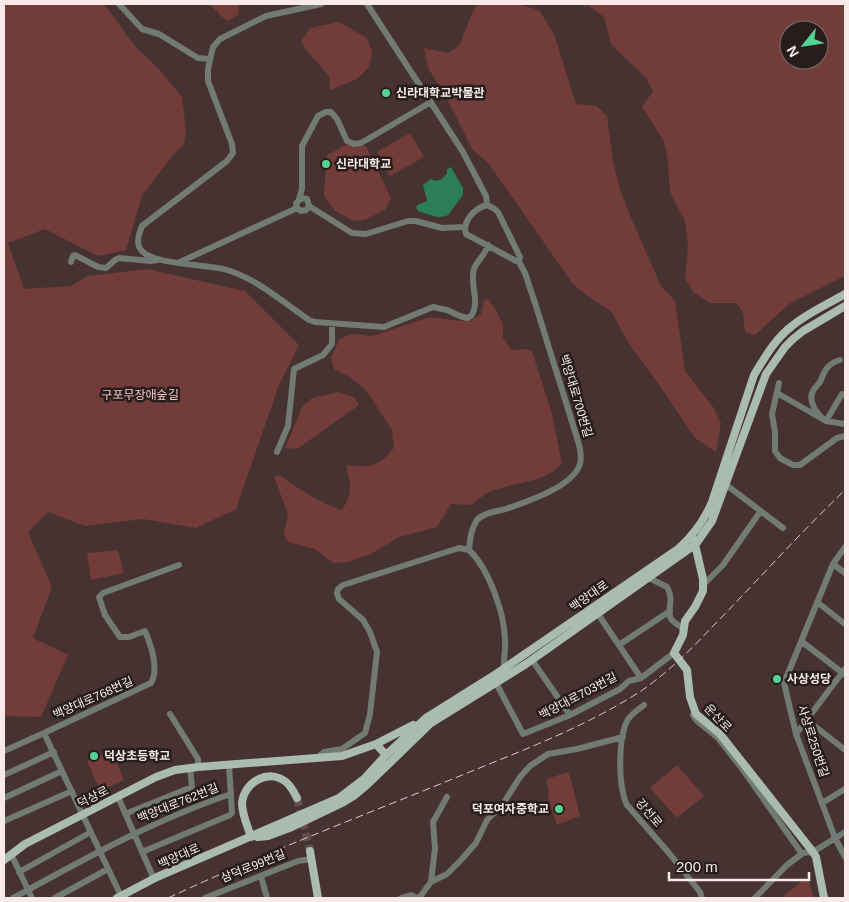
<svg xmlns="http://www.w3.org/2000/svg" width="849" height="902" viewBox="0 0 849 902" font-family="Helvetica,'Noto Sans KR',sans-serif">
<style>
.green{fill:#723c39;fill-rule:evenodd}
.water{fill:#2b7e57}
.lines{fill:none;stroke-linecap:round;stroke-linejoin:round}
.major-tunnel{stroke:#614e4d;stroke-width:8;stroke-dasharray:8 4;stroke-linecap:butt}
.minor{stroke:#727a75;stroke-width:6}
.major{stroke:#aabbb1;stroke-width:8}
.rail{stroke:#d7c9c8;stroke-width:1;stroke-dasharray:8 4;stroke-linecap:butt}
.poi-dot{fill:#54d395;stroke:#261d1c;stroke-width:2}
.labels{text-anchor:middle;stroke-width:5;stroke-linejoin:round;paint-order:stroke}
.poi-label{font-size:12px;font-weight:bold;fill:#f7eae9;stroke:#261d1c;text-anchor:start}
.park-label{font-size:12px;fill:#f6c8c4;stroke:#261d1c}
.street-label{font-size:12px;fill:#f7eae9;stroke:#261d1c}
</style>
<rect width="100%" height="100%" fill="#463231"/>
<path class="green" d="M4,4H104L134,45L158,68L182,97L186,130L184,144L174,154L142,195L126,250L98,256L45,229L8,243L24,289L70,286L88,276L147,269L245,291L299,345L279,385L236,509L196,528L143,519L85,526L48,512L28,532L52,587L33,638L68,655L41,717L7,716L4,719Z
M209,4H239L238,15L227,21Z
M477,4H517L539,10L554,34L576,104L597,106L607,116L613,161L620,190L632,220L661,286L675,301L685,371L713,407L721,423L716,452L695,438L660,386L629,344L611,311L586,295L573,284L489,164L472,149L446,97L428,68L424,48L448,53L459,46L472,13Z
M586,4H845V276L789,304L755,335L745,332L743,313L737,303H710L693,292L685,278L688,247L685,221L670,192L668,162L664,141L642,107L653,91L646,78L611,44L604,17ZM789,30H819V60H789Z
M339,22L367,38L372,52L369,67L357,79L330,90L329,76L305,49L301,41L310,28Z
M410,133L424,157L390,176L377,152Z
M346,145L366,146L391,198L386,209L367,219L354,221L335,211L324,196L327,155Z
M488,299L496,310L503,325V338L512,350L525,349L532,351L552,414L562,464C541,484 523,480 498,489C487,492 479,498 471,505L451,504L437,527L399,537L371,554L348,562L333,563L315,549L288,542L284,534L288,514L274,477L280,475C299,490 319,502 342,510C353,493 351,485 346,465C371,468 377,467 394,448L392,430L366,390L350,377L334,369L331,358L339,340L345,336L356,334L372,336L430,317L459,321L472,320L481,314L484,300Z
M339,392L355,398L359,405L297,449L285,448L302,407L312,398Z
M118,550L124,573L91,580L87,553Z
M112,751L124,780L100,791L87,761Z
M677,765L704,796L677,818L650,788Z
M569,772L580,816L557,825L548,799L549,794L546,779Z
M806,878L809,882L814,898H781Z"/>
<path class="water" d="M451,167L463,188V195L448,215C438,220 428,214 418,211L416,207L418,205L427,201L423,185L431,179C439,183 443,179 447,173V169Z"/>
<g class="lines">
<path class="major-tunnel" d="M297,798L310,851"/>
<path class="minor" d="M119,4L142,29L159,34L198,58L210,59
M321,4L266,16L220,39L213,47L208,69V81L232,144L233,153L227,161L142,226C139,234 135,244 142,251C154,265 207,264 227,270C257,279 283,302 309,320L315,322L384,327L433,307L447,310L460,316L467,318L471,316C481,302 469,284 474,269C477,260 485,256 488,245
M367,4L463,152L486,196L487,205
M299,199L302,189V146L318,116L326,112H331L337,119L347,141L354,144L361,143L431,102
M487,205L493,208L498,212L520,257L519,262L516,261L466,234C462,221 475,208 487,205Z
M309,206L306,210L301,211L297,208L296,203L302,198L307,199L309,206L352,233L366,234L408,221H416L442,228L464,227
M71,262L73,256L75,255L98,267L106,268L115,260L119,258L151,261L157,260
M180,262L297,208
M779,383L772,414L775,432V451L780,458L793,465H800L837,438L845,436
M777,393L826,421L845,424
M826,421C818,415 807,402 813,391C815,387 818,385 820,382C825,370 827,364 840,360
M826,421L842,394L845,395
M277,452L288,426L294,369L323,355L332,344V324
M725,484L783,528
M845,547L833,564L784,683L796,734L835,838L845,857
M833,564L845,573
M649,578L667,587C675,600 666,610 671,619C674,623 680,626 684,629
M703,585L723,565L760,512
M817,602L845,624
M598,614L641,678
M801,641L844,674
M619,645L670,611
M532,660L570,715
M504,670C503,661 506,650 505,639C504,612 489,569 469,550C470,539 471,529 477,520C483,513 497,511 506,509C526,502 573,487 580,464C582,457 580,448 578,441L535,303L525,273L519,262
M496,683L523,734L570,715L620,689L629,681L641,678L674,653
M644,705C639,709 630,715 627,721C618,740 618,786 627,805L669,853L700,892L702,898
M170,714L198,759V767
M693,715L697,721L718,738L743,770L802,854
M807,720L845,750
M796,734L845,669
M4,751L44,733
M317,758L324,752L342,749L365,733L370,714L377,652L370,632L363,620L339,599L337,593L338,589L343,585L459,548L469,550
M4,775L54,752
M118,797L154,879
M4,798L62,771
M822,803L845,789
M125,814L192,787L190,768
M4,821L72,791
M142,852L230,815L232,813L229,765
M11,854L32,898
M19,872L91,832
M261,876L267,898
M431,882L435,848L433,822L447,797
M121,896L44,733L151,683C159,669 151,645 145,631L129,637H120L105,615L99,597L103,593L179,565
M13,898C84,859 154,820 231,794
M55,898L108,869
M205,898L298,861L311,859
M401,898L411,895L417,898
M419,898L431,882L447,874L460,861L476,843L487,820L503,804L520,777L530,766L548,754L577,749L623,737
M755,898L787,865L803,853L813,852L845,832"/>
<path class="major" d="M694,540L703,579V591L695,607L685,621L683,635L674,653L687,670L690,697L696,714L720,734L813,852L816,857L824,898
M376,744L413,725
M251,837C248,827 242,815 242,803C244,782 269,768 286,782C291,786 294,792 297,798
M258,837L268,836L292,827L342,803L355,795L368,784L431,723L526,664L696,544L712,521L766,374L785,347L793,339L803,331L845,306
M310,851L318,898
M4,860L25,844L156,777L175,770L198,767L342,756L376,744L386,755
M117,898L157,877L339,798L364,779L386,755L426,718L493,676L678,549C694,535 704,521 712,502L754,375C765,357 775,339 792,326C808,313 828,304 845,294"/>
<path class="rail" d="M168,898C262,854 359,817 455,778C518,752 584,728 641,691C669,672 693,647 716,623C759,579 800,533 845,490"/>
</g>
<g class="poi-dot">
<circle cx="386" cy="93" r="5"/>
<circle cx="326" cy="164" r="5"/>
<circle cx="777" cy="679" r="5"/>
<circle cx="94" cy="756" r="5"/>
<circle cx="559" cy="809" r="5"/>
</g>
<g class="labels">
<g class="poi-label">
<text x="396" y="97">신라대학교박물관</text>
<text x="336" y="168">신라대학교</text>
<text x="787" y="683">사상성당</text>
<text x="104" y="760">덕상초등학교</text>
<text x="549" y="813" text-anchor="end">덕포여자중학교</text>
</g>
<g class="park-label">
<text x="140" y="399">구포무장애숲길</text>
</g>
<g class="street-label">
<text transform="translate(576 396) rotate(73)" y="4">백양대로700번길</text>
<text transform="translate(589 596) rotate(-35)" y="4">백양대로</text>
<text transform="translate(578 696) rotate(-28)" y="4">백양대로703번길</text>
<text transform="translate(93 698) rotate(-24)" y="4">백양대로768번길</text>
<text transform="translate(718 718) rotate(46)" y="4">운산로</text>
<text transform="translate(813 741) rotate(72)" y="4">사상로250번길</text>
<text transform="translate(93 797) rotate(-27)" y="4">덕상로</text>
<text transform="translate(178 803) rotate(-22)" y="4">백양대로762번길</text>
<text transform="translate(649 813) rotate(49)" y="4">강선로</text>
<text transform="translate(179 856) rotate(-24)" y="4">백양대로</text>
<text transform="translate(253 866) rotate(-22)" y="4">삼덕로99번길</text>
</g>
</g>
<rect width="849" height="902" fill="none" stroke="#f7eae9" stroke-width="10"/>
<g transform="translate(804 45) rotate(240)"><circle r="24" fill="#261d1c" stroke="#7a6f6e"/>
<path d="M0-4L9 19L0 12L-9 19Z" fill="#54d395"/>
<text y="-8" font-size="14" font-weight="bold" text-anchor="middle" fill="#f7eae9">N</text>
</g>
<path d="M669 872v8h140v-8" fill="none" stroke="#f7eae9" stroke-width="2.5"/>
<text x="676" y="872" font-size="15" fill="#f7eae9" stroke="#261d1c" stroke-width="4" paint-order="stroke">200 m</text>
</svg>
